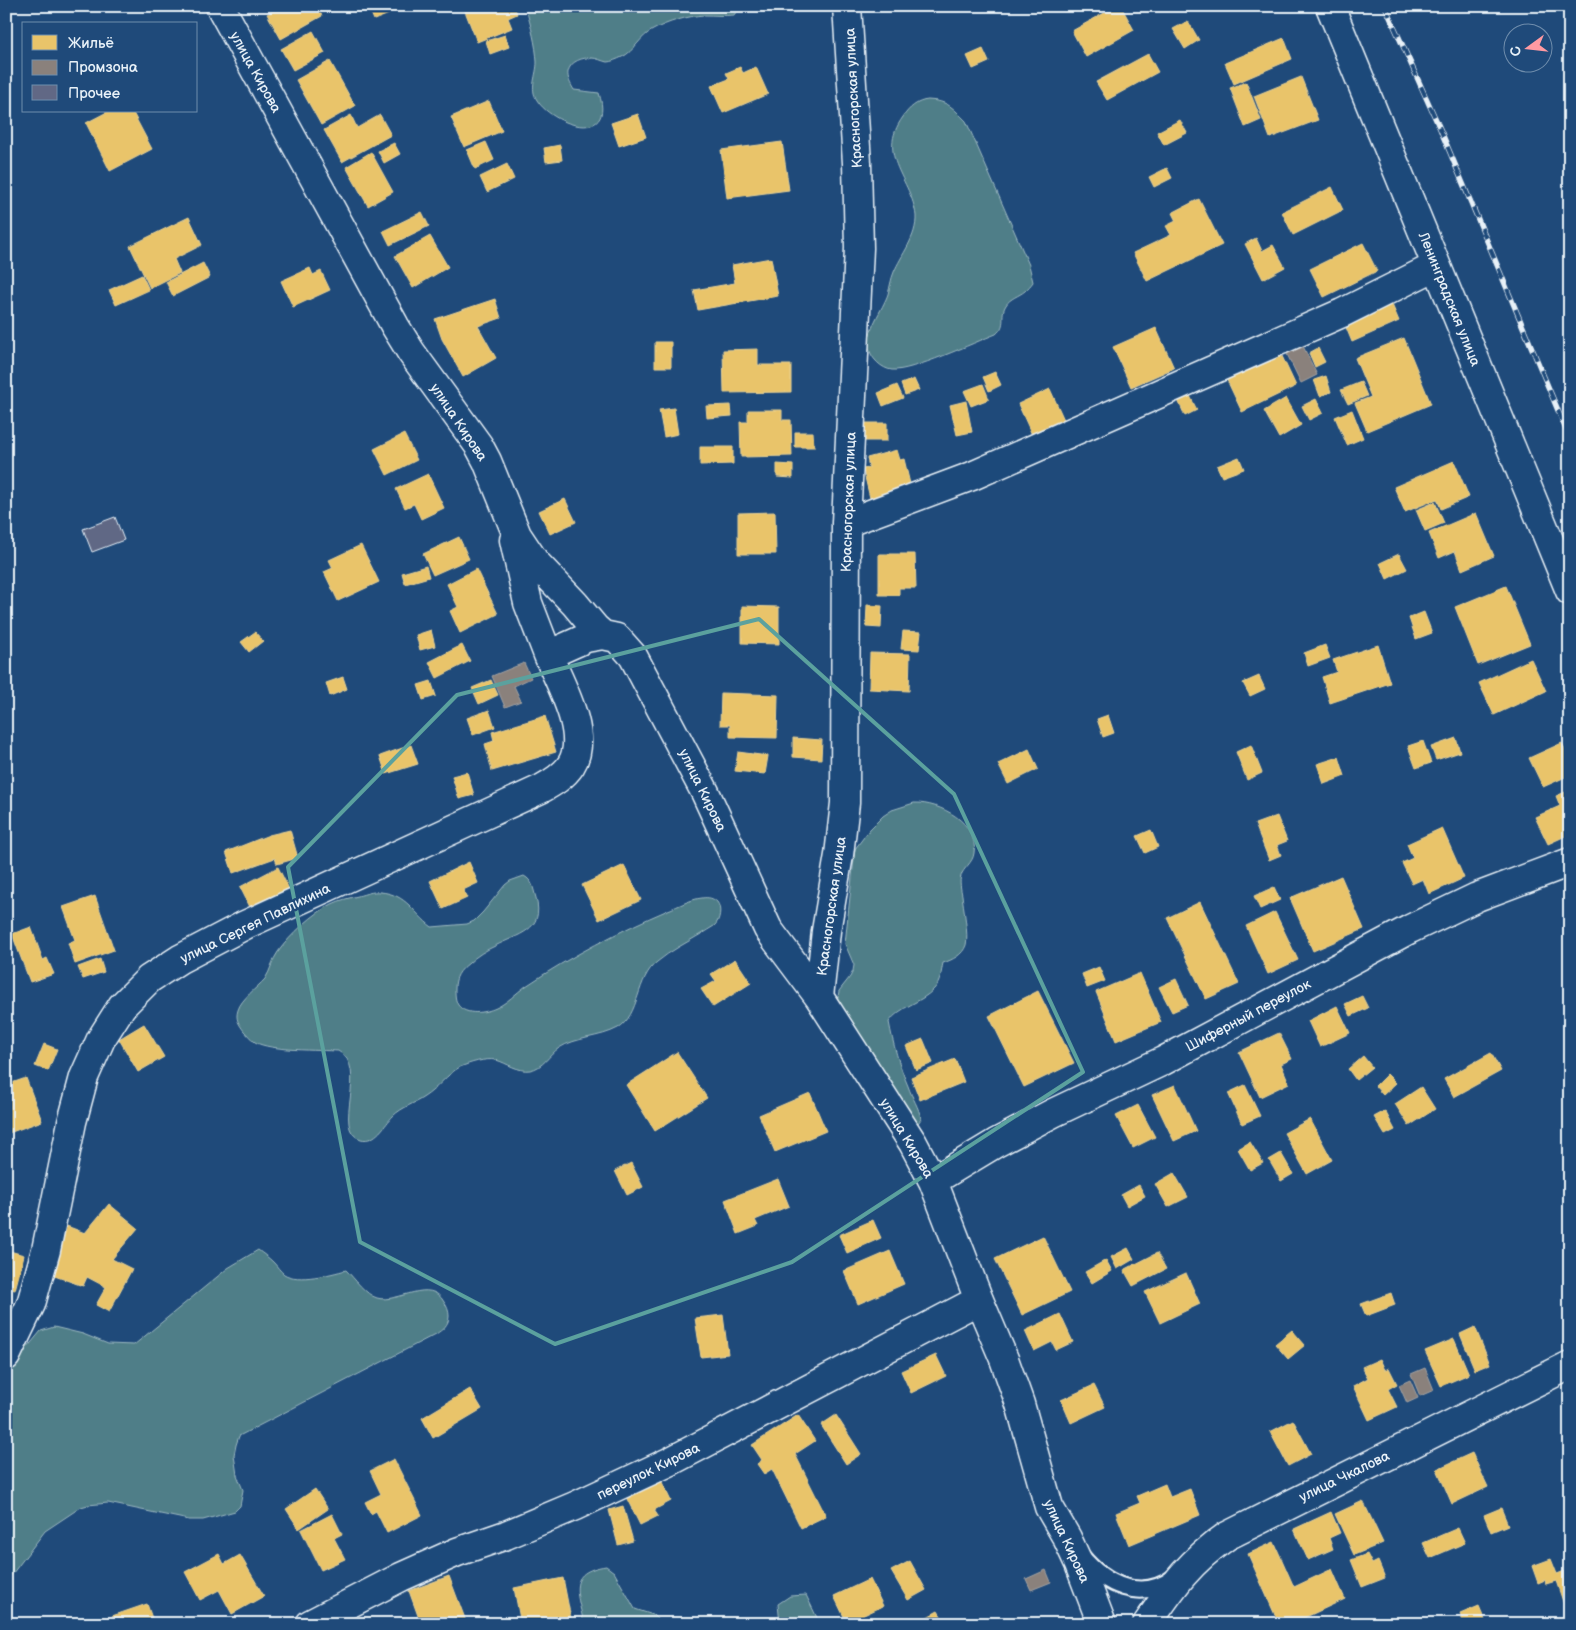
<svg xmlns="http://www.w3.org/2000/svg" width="1576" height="1630" viewBox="0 0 1576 1630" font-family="'Balsamiq Sans',sans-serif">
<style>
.green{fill:#4f7e88;stroke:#9cb8c0}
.homes{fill:#e9c46a;stroke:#e9d295}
.industry{fill:#8a817c;stroke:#a6a3a1}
.building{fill:#616885;stroke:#e8f1f8}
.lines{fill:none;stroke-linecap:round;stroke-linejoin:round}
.lane-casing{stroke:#e8f1f8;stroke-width:20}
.street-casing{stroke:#e8f1f8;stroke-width:31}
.secondary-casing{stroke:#e8f1f8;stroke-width:31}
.lane{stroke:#1f4a7a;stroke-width:16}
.street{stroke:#1f4a7a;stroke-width:28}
.secondary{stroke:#1f4a7a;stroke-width:28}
.rail-casing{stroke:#e8f1f8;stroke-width:5.5}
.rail{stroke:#1f4a7a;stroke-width:4;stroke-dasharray:11;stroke-linecap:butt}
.marked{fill:none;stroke:#5ba19e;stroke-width:4;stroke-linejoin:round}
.labels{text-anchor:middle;stroke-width:5;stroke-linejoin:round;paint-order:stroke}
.street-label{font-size:14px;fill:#e8f1f8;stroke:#1f4a7a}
</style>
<rect width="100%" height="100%" fill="#1f4a7a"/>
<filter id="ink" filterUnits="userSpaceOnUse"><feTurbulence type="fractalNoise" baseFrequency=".02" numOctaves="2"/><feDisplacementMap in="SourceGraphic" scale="10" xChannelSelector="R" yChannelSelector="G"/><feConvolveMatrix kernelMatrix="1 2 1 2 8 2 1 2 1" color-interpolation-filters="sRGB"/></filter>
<g filter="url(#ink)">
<path class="green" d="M523,6H740L734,15C723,16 715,15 704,15C688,16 667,22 653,30C640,36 634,52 622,57C618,59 611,62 607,62C602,61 597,58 592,58C583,57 570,61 568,72C567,78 571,85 574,90L599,93C616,146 552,125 537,100C529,88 537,75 537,62C536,44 531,26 526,9Z
M928,100C948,101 952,107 966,121L1029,265L1033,282C1031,285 1028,288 1025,291C1019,296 1010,298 1006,305C999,316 1008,324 996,334C975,342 911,372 892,370C882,369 870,358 869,347C866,331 883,309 888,294C890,287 891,279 894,272C901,255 917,237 916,216C912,179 875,156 903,117C909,108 917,101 928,100Z
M914,803C940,802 979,823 974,853C973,863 963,868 961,876C959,881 961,890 962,895C963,905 969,936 966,945C963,955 952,960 943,963C941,972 941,982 934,989C921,1003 900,1006 889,1022C893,1044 899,1065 908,1086C912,1098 919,1107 921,1119L916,1126L837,1003L839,991L850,977L853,971L854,965L845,944L855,849L870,829L883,816L892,810Z
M524,876C533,881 533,888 536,898C545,931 518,934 495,946C486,950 476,956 469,963C459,971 455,977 455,989C455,994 455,1000 458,1005C466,1016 485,1013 496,1008C507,1003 516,993 526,986C571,956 619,931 668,910C679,906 691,899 702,898C708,897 713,898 717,902C722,908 720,921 714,926C710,929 705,931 701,934C686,943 670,951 657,962C636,978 640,1015 618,1028C600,1038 576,1037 559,1048C549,1055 543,1068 530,1070C518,1072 507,1063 496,1060C485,1058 470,1063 460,1067C447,1074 437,1089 424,1097C414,1104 402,1107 393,1116C385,1124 376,1143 361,1139C330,1130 371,1068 338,1051C319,1050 270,1051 255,1042C251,1039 247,1034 244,1031C239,1024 235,1019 238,1010C241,999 257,988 265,979C271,970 272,960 278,952C290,935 314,913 332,904C340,900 349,898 358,896C365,894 373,891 380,892C407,894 413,913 432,927L467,924L474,921L483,912L505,885L510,881Z
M258,1250C263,1254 268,1257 273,1262C277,1266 280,1271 284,1274C298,1283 331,1274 346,1270C354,1278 366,1295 377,1298C398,1304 430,1276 444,1302C447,1306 449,1311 449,1316C449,1325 442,1330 436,1334L239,1436L236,1445L234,1455L237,1475L243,1490L240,1506L235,1511L203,1520H189L108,1503L88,1505L81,1507L45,1531L6,1582V1381L21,1355L41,1331L54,1327L83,1334L108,1344L134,1345L228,1268Z
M606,1566L614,1572L635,1609L653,1615L662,1624H584C578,1594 565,1572 606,1566Z
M806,1595L820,1624H780L778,1604L790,1596Z"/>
<path class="homes" d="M281,6H317L322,16L281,39L267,14Z
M368,6H386L389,14L374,20Z
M463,6H514L517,14L508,18L512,28L477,42Z
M1117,6H1121L1134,30L1086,57L1072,31Z
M1188,21L1199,40L1185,49L1173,29Z
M313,31L325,53L293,70L281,49Z
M505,35L509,47L490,54L486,41Z
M1284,38L1292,59L1234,84L1225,63Z
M983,49L989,62L973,69L967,56Z
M1148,54L1158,72L1107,100L1096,82Z
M330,61L355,106L321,125L296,80Z
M740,67L743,73L756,67L768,94L723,113L711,86L729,79L726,73Z
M1301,77L1318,120L1270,138L1254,96Z
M1246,82L1261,120L1245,127L1230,88Z
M489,101L502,131L464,147L451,117Z
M109,111H132L152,149L110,171L86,123Z
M638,114L646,137L619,146L611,123Z
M351,115L357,128L380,115L391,135L342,162L324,130Z
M1180,120L1187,133L1164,145L1157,132Z
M486,142L494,160L475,169L467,150Z
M782,142L789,190L727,198L721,150Z
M394,143L400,154L384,163L378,151Z
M560,145L562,160L546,162L544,148Z
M371,152L393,192L368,206L346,167Z
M507,164L514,179L487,192L480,177Z
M1167,168L1172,178L1154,187L1149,177Z
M1332,187L1343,210L1293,235L1282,212Z
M1199,199L1222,245L1147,281L1133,253L1171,235L1166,226L1176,221L1172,213Z
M422,212L429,226L390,245L383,231Z
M189,217L202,245L174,259L180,273L150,288L130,246Z
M430,236L448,267L413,288L395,256Z
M1256,238L1262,251L1273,245L1285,267L1263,279L1245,244Z
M1363,243L1377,271L1324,297L1310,269Z
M771,258L778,296L698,310L694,290L735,283L732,265Z
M203,263L210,277L173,296L166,282Z
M310,268L313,275L321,271L330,290L293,307L281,281Z
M142,275L149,290L116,305L109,290Z
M495,299L501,318L478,326L496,358L463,377L442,339L435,319Z
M1390,300L1399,321L1352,342L1343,320Z
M1156,328L1174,368L1131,387L1113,347Z
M1404,338L1431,404L1367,431L1355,403L1371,397L1355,358Z
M655,342H671V367H655Z
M1318,348L1325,362L1315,367L1309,353Z
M758,349V365H791V392L724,393L723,350Z
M1280,352L1296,386L1242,412L1226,378Z
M995,372L1001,385L989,391L983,377Z
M1326,376L1331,392L1320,396L1314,380Z
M914,379L919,390L905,395L901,384Z
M1361,382L1367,396L1348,404L1341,390Z
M983,384L989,399L971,406L964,391Z
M897,385L903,398L883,406L878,393Z
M1050,389L1065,422L1033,437L1018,404Z
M1188,392L1197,410L1185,416L1177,398Z
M1286,398L1301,425L1279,438L1264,411Z
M1316,399L1323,413L1309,420L1302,406Z
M966,401L972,432L957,435L950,405Z
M731,405L732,416L707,418L706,406Z
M674,408L678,434L664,437L659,410Z
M748,410H782V420H791L792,456L741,457L740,422H748Z
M1352,410L1363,438L1347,445L1335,417Z
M863,423H887V441H862Z
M795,432H813L814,447H795Z
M404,434L417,460L387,475L374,449Z
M700,447H733V464L700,465Z
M897,450L900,460L904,459L911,488L870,498L863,469L869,468L867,458Z
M1239,457L1244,469L1222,477L1217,466Z
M1454,461L1469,497L1441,509L1437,499L1405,512L1394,487Z
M777,464L793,465V478L777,477Z
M428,474L444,508L421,519L414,504L405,508L396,489Z
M565,499L576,522L550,534L539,511Z
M1435,502L1444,523L1425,531L1416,510Z
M775,512L776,554H738V513Z
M1476,513L1494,556L1462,570L1455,551L1439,558L1429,533Z
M459,537L469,559L433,575L423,554Z
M361,545L379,582L338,601L324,572L333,568L329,560Z
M879,554H915L916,588H899V595H879Z
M1399,554L1407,569L1387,579L1380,563Z
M426,566L429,577L405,584L402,573Z
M476,569L498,614L460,633L450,611L458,607L447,584Z
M1506,586L1530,644L1478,665L1455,607Z
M867,605L882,606L881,628L866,627Z
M742,606L779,607V644L742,643Z
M1424,612L1432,633L1416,639L1409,618Z
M431,630L435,646L420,650L416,635Z
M903,631L921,632L919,650L901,649Z
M255,632L263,641L249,652L241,642Z
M462,645L470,661L437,678L429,662Z
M1325,645L1330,658L1308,666L1304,653Z
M1378,645L1390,683L1330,703L1322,677L1337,672L1333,660Z
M870,653L910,654L909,691L869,689Z
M1531,659L1546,691L1494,715L1479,683Z
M1259,676L1265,689L1250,696L1243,683Z
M343,677L347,689L330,696L326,683Z
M491,680L498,695L479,704L472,688Z
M431,681L436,696L423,700L418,685Z
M721,693L778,695L777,738L730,737V725H720Z
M489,710L495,727L473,735L467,718Z
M1108,715L1114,733L1103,737L1097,719Z
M545,716L556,752L492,771L485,744L494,741L492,732Z
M793,738L822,740L821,759L793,757Z
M1456,738L1460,752L1436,760L1431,747Z
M1423,741L1431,763L1416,768L1408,746Z
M1562,743L1570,759V775L1543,787L1529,758Z
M411,745L418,764L386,774L380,756Z
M1251,745L1262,773L1247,780L1236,752Z
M1029,749L1038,769L1008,784L998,764Z
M738,752L768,756L765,774L735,771Z
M1339,757L1345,776L1324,784L1317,764Z
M467,772L474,795L459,799L452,776Z
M1570,790V834L1548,844L1535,817L1560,806L1556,796Z
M1277,816L1287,841L1277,845L1281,855L1269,860L1255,824Z
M1442,828L1464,878L1429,894L1423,879L1412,884L1402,863L1413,858L1407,844Z
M290,830L298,858L277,864L275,858L233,873L226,852L269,835Z
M1151,830L1158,847L1145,853L1137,836Z
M469,862L478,883L463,890L467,898L443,909L430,881Z
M624,865L641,900L599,920L582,885Z
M278,867L289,889L251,909L240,887Z
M1341,876L1364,929L1313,951L1290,898Z
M1274,887L1280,900L1260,909L1254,896Z
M95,896L114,950L75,964L68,943L75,940L63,907Z
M1200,902L1239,984L1206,999L1167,918Z
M1275,912L1298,960L1268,974L1246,926Z
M31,927L43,960L47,958L54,974L30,982L12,934Z
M100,959L104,972L83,979L78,967Z
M735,959L751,983L713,1007L701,989L716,981L711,974Z
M1099,967L1105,981L1087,988L1082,974Z
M1140,973L1161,1022L1116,1041L1096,992Z
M1176,979L1188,1005L1172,1012L1159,987Z
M1038,991L1074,1063L1024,1087L989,1016Z
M1362,996L1368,1008L1351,1016L1345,1004Z
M1337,1006L1350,1033L1320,1047L1308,1021Z
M144,1024L164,1057L138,1072L119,1039Z
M1279,1033L1292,1059L1281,1064L1289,1083L1260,1097L1239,1052Z
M923,1039L933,1063L916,1070L906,1046Z
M44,1044L57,1049L48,1071L35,1066Z
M677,1052L707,1098L655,1131L626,1085Z
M1491,1053L1501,1071L1454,1097L1444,1079Z
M1363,1056L1372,1067L1356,1080L1348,1069Z
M955,1059L964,1082L920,1100L911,1077Z
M1387,1074L1396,1083L1383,1095L1375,1086Z
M26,1078L42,1121L6,1134V1085Z
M1175,1085L1196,1131L1174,1141L1152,1095Z
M1245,1085L1260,1116L1242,1124L1228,1093Z
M1421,1087L1435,1109L1409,1126L1395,1104Z
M810,1093L826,1131L775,1152L759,1115Z
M1138,1105L1155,1137L1133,1148L1116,1116Z
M1385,1111L1395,1130L1385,1135L1374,1117Z
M1310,1119L1332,1160L1307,1174L1284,1133Z
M1250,1142L1263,1163L1250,1170L1238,1149Z
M1281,1153L1293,1174L1281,1181L1269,1160Z
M631,1163L643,1187L627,1195L615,1171Z
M1174,1173L1188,1197L1168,1207L1155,1184Z
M778,1179L789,1206L755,1220L758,1226L738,1234L725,1200Z
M1139,1185L1145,1196L1127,1206L1121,1195Z
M109,1204L138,1228L112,1259L132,1269L109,1312L96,1305L106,1287L87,1277L83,1286L46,1273L64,1225L85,1233Z
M873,1220L881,1238L847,1253L839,1235Z
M1043,1236L1070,1292L1022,1315L995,1259Z
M1128,1248L1134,1259L1117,1269L1111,1257Z
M6,1250L24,1255L15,1290L6,1288Z
M890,1251L904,1284L858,1304L844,1271Z
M1157,1253L1166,1269L1133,1286L1124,1270Z
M1106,1260L1112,1271L1092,1283L1085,1272Z
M1186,1273L1200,1304L1160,1323L1145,1292Z
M1391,1293L1395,1305L1366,1316L1361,1304Z
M1060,1314L1073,1342L1056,1350L1052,1342L1034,1351L1025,1331Z
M723,1315L728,1354L701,1357L695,1318Z
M1475,1327L1490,1364L1475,1370L1460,1334Z
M1292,1330L1305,1345L1288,1359L1275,1344Z
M1454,1339L1469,1374L1441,1386L1425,1351Z
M936,1355L946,1376L911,1393L901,1371Z
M1380,1359L1385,1370L1389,1368L1397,1384L1388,1389L1397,1407L1369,1420L1353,1386L1368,1378L1362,1367Z
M1094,1385L1105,1407L1071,1423L1061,1400Z
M470,1389L482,1409L433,1438L422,1418Z
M798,1415L815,1441L795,1454L826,1516L801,1528L772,1469L764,1474L757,1464L762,1460L752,1445Z
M836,1415L861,1454L846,1464L821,1425Z
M1293,1420L1311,1454L1288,1466L1270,1432Z
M1472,1453L1488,1487L1452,1504L1437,1469Z
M394,1459L422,1515L387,1533L376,1511L371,1514L365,1502L381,1494L370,1471Z
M661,1480L671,1501L654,1510L658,1516L640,1525L626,1497Z
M1165,1484L1170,1497L1190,1489L1200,1515L1129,1545L1116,1513L1140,1503L1137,1496Z
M315,1489L328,1509L299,1529L286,1509Z
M1363,1501L1383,1543L1354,1555L1335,1514Z
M623,1506L633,1541L618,1545L609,1510Z
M1501,1508L1508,1525L1491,1532L1484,1515Z
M1331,1512L1340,1533L1329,1538L1333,1549L1308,1560L1294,1529Z
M332,1514L342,1534L334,1538L345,1559L321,1570L301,1530Z
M1458,1528L1465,1543L1430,1558L1423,1543Z
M1274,1542L1294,1587L1332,1569L1345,1599L1291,1624H1279L1248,1554Z
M219,1554L224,1564L240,1555L264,1596L232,1614L219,1590L200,1600L185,1572Z
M1367,1554L1372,1564L1378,1561L1385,1578L1362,1587L1351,1560Z
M1551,1559L1557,1574L1570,1569V1612L1567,1613L1556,1581L1546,1584L1545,1580L1538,1583L1532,1566Z
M910,1561L926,1590L908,1600L891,1571Z
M449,1576L467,1624H435V1622L421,1624L409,1591Z
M563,1578L572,1624H521L514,1588Z
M870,1579L883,1606L847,1623L834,1596Z
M147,1604L154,1624H115L112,1616Z
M1479,1606L1485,1620L1478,1624H1464L1460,1614Z
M938,1611L946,1624H916V1623Z"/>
<path class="industry" d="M1301,342L1317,375L1301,383L1285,350Z
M524,663L531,678L514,686L521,701L505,707L492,676Z
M1425,1368L1434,1390L1420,1396L1411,1374Z
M1410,1380L1418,1398L1407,1403L1399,1385Z
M1046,1570L1051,1582L1031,1590L1026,1579Z"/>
<path class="building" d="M115,517L124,540L92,552L83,529Z"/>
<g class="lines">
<defs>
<path id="lane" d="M1081,1556C1105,1585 1141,1603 1175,1577"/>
<path id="street" d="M220,6L395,326L411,352L479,446L487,461L517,535L535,562L575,604L595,628L603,635L617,638L633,656L705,792L768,929L819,997L913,1143L933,1181L979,1300L1004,1359L1020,1404L1049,1507L1067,1538L1079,1564L1102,1624
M846,523L972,476L1342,313L1436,266
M514,540L528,603L548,655
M819,997L826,931L839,855L845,803L846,523L859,248L857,163L847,6
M933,1181L996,1143L1053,1113L1163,1061L1410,929L1477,897L1570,862
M6,1356L31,1304L46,1250L72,1122L84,1077L101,1039L122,1006L149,979L180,959L245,925L541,789C552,783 564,776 571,765C590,735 560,684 548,655L586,638L603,635
M310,1624L401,1577L457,1552L506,1535L575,1506L669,1462L979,1300
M1147,1624C1173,1586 1189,1562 1227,1536L1570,1365"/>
<path id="secondary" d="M1330,6L1570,591"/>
</defs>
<use href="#lane" class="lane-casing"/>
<use href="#street" class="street-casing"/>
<use href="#secondary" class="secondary-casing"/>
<use href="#lane" class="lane"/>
<use href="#street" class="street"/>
<use href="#secondary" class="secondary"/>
<defs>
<path id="rail" d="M1385,6L1441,131L1570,439"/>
</defs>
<use href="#rail" class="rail-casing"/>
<use href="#rail" class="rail"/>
</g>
</g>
<path class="marked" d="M759,619L954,794L1083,1072L792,1262L555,1344L360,1242L288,867L457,695Z"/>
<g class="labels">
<g class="street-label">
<text transform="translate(256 72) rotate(61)" y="5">улица Кирова</text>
<text transform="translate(853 98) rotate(-93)" y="5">Красногорская улица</text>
<text transform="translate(1450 299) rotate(68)" y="5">Ленинградская улица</text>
<text transform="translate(459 422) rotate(56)" y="5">улица Кирова</text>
<text transform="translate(848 502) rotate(-88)" y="5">Красногорская улица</text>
<text transform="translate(703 790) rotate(64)" y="5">улица Кирова</text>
<text transform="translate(831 906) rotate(-82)" y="5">Красногорская улица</text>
<text transform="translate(255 923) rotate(-26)" y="5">улица Сергея Павлихина</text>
<text transform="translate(1248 1015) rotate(-28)" y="5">Шиферный переулок</text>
<text transform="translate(907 1138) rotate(59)" y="5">улица Кирова</text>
<text transform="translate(648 1471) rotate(-26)" y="5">переулок Кирова</text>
<text transform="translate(1344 1476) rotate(-26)" y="5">улица Чкалова</text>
<text transform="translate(1067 1541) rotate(65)" y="5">улица Кирова</text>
</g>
</g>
<rect width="1576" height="1630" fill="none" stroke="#1f4a7a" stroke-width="25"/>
<rect x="12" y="12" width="1551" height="1605" fill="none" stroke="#e8f1f8" stroke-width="2" filter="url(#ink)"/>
<rect x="22" y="22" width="175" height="90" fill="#1f4a7a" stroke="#6f8dac"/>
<rect x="32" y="35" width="25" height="15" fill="#e9c46a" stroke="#6f8dac"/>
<text x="68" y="48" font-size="15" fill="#e8f1f8">Жильё</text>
<rect x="32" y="60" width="25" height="15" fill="#8a817c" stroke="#6f8dac"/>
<text x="68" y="72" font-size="15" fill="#e8f1f8">Промзона</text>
<rect x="32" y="85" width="25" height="15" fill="#616885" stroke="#6f8dac"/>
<text x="68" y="98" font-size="15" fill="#e8f1f8">Прочее</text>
<g transform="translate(1528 48) rotate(255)"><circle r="24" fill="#1f4a7a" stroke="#6f8dac"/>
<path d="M0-4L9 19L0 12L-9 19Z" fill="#ff9aa2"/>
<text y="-8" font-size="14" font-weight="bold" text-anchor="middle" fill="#e8f1f8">С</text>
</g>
</svg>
